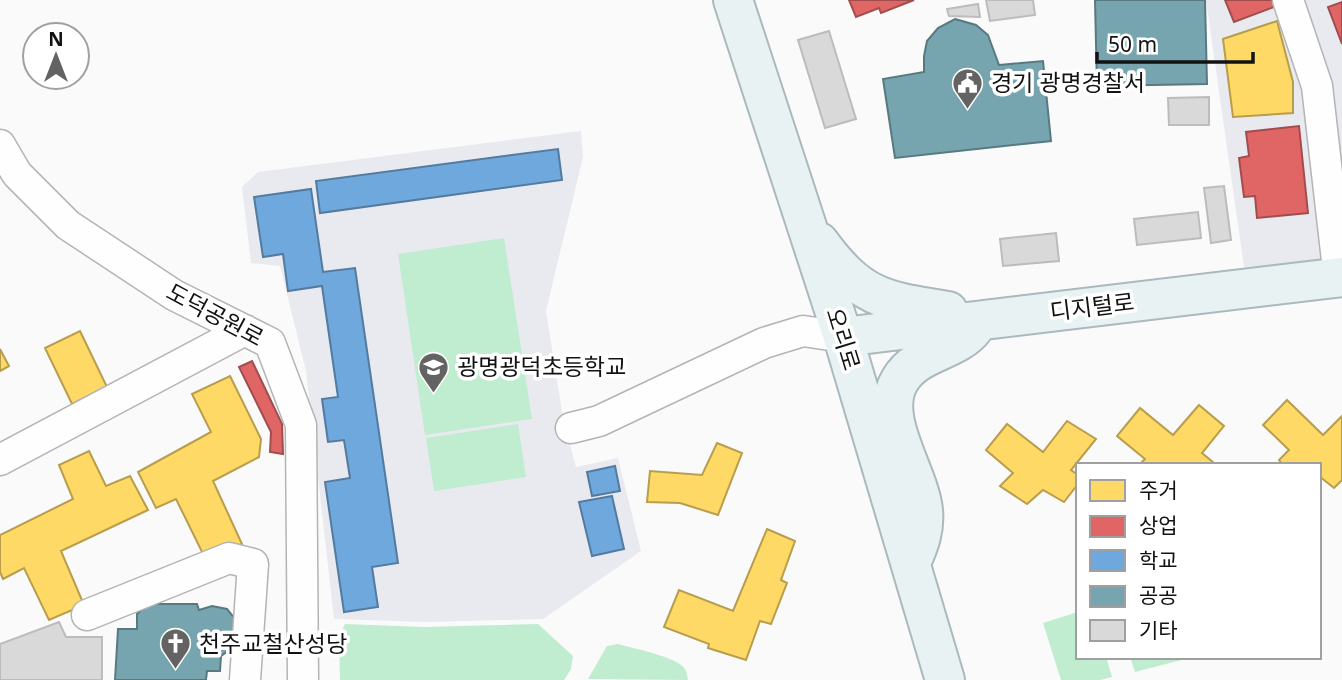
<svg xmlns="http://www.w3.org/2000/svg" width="1342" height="680" viewBox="0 0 1342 680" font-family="'Noto Sans','Noto Sans KR',sans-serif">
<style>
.built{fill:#e9eaf0}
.green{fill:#c0ecd0}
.homes{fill:#ffd966;stroke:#b89d4d;stroke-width:2}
.shops{fill:#e06666;stroke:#a24d4d;stroke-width:2}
.schools{fill:#6fa8dc;stroke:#537ba0;stroke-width:2}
.public{fill:#76a5af;stroke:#587980;stroke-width:2}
.building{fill:#d9d9d9;stroke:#bcbcbc;stroke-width:2}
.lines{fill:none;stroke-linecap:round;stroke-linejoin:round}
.minor-casing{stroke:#b4b4b5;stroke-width:33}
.major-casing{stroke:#aab9bd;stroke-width:42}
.minor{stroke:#fefefe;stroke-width:30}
.major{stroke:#e9f2f3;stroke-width:38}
.labels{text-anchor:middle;stroke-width:7;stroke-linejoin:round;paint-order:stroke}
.poi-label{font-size:23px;fill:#121213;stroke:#fff;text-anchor:start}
.street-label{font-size:23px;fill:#121213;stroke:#fff}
</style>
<rect width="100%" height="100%" fill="#fafafb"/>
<path class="built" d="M1206,0H1342V277L1247,288Z
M581,131L583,157L546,311L563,418L576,467L618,458L641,551L543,619L427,622L334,619L306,371L280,266L251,263L242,187L258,172Z"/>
<path class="green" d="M504,238L532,419L425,435L398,254Z
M518,424L526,477L434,491L426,438Z
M1078,612V657H1106L1112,677L1100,680H1061L1043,623Z
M345,624L424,627L538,624L573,656L571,669L564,680H340L339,637Z
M618,644C632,648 678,657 685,669C687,672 687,676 688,680L588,679L607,646Z
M1130,657H1193L1135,672Z"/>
<path class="homes" d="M1277,21L1293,82V113L1233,117L1223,39Z
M80,331L107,387L72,404L45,348Z
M0,349L9,366L0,371Z
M230,376L261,439L259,457L213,481L242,544L206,560L176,499L156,508L138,472L211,432L192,394Z
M1287,400L1323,435L1342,416V480L1334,488L1319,476V465H1283L1279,460L1289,450L1263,425Z
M1199,405L1224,426L1202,453L1214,463L1213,465H1139L1145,459L1117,436L1140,408L1173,435Z
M1067,421L1096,439L1071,470L1078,475V484L1064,502L1043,490L1027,504L1000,486L1013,473L986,450L1007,424L1043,452Z
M717,443L742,453L718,515L680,503L647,502L650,471L702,475Z
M89,451L106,486L130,476L148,510L61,551L84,605L49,620L24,568L3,579L0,572V535L73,499L59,465Z
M767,529L795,541L781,580L787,583L771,624L760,621L746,660L708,648L709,644L664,627L679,590L733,611Z"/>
<path class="shops" d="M849,0H914L881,13L879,8L856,17Z
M1225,0H1272L1274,7L1234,22Z
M1342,2V44L1328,7Z
M1299,126L1308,213L1257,218L1255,196L1244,197L1239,158L1249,156L1246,132Z
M252,361L282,424L283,454L270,452L271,432L239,367Z"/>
<path class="schools" d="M558,149L562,180L320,213L316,181Z
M311,189L323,272L355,268L398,563L372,567L378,607L344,612L325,482L350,478L344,440L328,442L322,399L338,397L322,286L288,291L283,254L263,257L254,197Z
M615,466L620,491L592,496L587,472Z
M612,496L624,549L592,556L579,502Z"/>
<path class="public" d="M1095,0H1205L1207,84L1097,86Z
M955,19L976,25L988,35L999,65L1043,61L1051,141L895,158L883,79L924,72V56L927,41L938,28Z
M147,604H197L199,610L212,606L227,609L235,619L237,635L232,648L221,656L220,671H207L206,680H115L118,629H137V614Z"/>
<path class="building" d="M986,0H1033L1035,15L990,21Z
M978,4L980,17L949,16L947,9Z
M829,31L856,119L825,128L798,40Z
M1209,97V125H1169L1168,98Z
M1224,186L1231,240L1211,243L1204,188Z
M1198,212L1201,238L1137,245L1134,219Z
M1056,233L1059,261L1003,266L1000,239Z
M59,622L66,637H102V680H0V644Z"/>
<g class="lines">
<defs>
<path id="minor" d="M1288,0L1317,86L1339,278
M0,145L17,174L68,225L174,295L270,343L301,425L303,680
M571,428L599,421L764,343L803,331L843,337
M0,460L245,330
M87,615L229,558L253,564L245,680"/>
<path id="major" d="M733,0L843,337L945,680
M819,242C860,298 883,301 948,311
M843,337L1342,277
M911,563C919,545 925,530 923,510C919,472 877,417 900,380C917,351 956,352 974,328"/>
</defs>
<use href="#minor" class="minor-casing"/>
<use href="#major" class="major-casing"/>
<use href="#minor" class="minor"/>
<use href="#major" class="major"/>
</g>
<defs>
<symbol id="civic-pin" viewBox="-11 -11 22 30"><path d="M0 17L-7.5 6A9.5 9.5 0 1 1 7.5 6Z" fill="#636364" stroke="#fff"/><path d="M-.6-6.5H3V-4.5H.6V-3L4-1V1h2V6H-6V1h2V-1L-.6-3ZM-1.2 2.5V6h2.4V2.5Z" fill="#fff"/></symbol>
<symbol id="school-pin" viewBox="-11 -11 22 30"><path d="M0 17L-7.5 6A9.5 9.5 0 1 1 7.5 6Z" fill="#636364" stroke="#fff"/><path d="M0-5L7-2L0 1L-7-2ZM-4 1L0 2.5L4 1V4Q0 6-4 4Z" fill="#fff"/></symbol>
<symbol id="church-pin" viewBox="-11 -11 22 30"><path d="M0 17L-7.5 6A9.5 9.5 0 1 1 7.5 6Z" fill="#636364" stroke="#fff"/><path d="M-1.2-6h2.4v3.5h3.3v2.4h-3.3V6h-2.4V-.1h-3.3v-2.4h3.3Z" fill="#fff"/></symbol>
</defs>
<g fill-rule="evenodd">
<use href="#civic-pin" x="950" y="66" width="35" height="47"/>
<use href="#school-pin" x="416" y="350" width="35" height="47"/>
<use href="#church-pin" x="158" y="626" width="35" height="47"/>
</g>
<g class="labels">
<g class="poi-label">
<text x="991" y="91">경기 광명경찰서</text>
<text x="457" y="375">광명광덕초등학교</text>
<text x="199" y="652">천주교철산성당</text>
</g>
<g class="street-label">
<text transform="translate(1092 307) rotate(-7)" y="8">디지털로</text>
<text transform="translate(215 315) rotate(28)" y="8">도덕공원로</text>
<text transform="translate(843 339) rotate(73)" y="8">오리로</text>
</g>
</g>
<rect x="1076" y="463" width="245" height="196" fill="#ffffff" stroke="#a0a0a1" stroke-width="2"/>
<rect x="1090" y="480" width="35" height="21" fill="#ffd966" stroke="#a0a0a1" stroke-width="2"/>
<text x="1139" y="498" font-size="21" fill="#121213">주거</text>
<rect x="1090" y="516" width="35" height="21" fill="#e06666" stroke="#a0a0a1" stroke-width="2"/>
<text x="1139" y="533" font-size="21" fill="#121213">상업</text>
<rect x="1090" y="550" width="35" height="21" fill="#6fa8dc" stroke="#a0a0a1" stroke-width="2"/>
<text x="1139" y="568" font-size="21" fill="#121213">학교</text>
<rect x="1090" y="586" width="35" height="21" fill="#76a5af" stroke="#a0a0a1" stroke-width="2"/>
<text x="1139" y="603" font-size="21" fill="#121213">공공</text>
<rect x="1090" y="620" width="35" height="21" fill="#d9d9d9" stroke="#a0a0a1" stroke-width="2"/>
<text x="1139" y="638" font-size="21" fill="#121213">기타</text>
<g transform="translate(56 56)"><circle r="33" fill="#ffffff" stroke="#a0a0a1" stroke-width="2"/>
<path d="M0-5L12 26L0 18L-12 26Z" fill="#636364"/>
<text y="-10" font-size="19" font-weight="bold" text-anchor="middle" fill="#121213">N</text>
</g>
<path d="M1097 52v10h156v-10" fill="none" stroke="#121213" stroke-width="3.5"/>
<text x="1108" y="52" font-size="21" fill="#121213" stroke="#ffffff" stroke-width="5" paint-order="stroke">50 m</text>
</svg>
